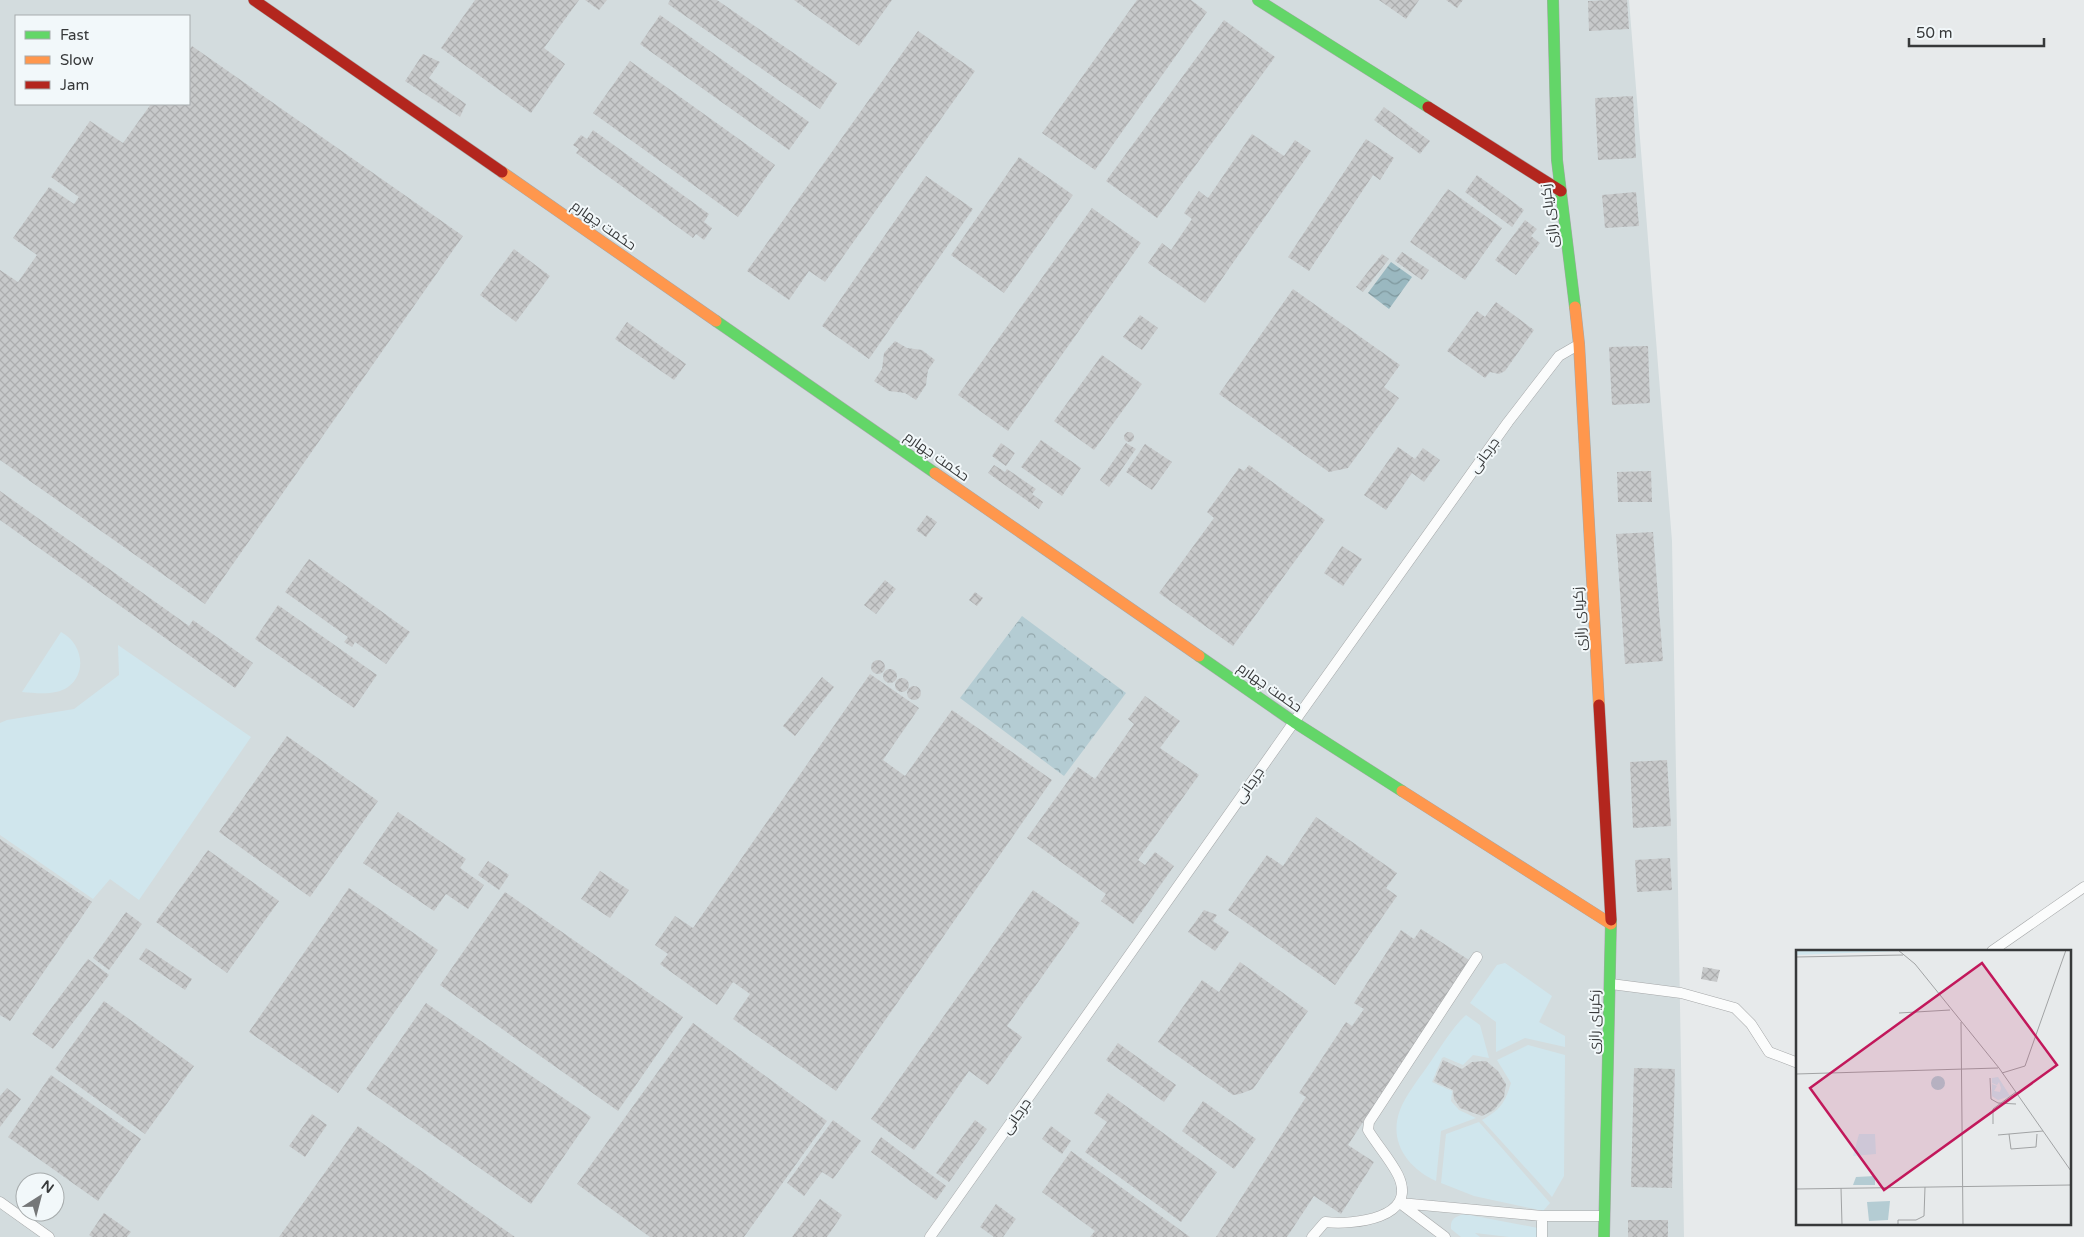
<svg xmlns="http://www.w3.org/2000/svg" width="2084" height="1237" viewBox="0 0 2084 1237" font-family="'Varela Round',Cairo,sans-serif">
<style>
.built{fill:#d3dcde;fill-rule:evenodd}
.grass{fill:#d0e6ed}
.forest{fill:url(#forest-crowns)}
.water{fill:url(#water-waves)}
.building{fill:url(#building-cross-hatch)}
.lines{fill:none;stroke-linecap:round;stroke-linejoin:round}
.lane-casing{stroke:#a5a7a8;stroke-width:11}
.fast-casing{stroke:#a5a7a8;stroke-width:12}
.slow-casing{stroke:#a5a7a8;stroke-width:12}
.jam-casing{stroke:#a5a7a8;stroke-width:12}
.lane{stroke:#fbfcfc;stroke-width:10}
.fast{stroke:#63d668;stroke-width:11}
.slow{stroke:#ff974d;stroke-width:11}
.jam{stroke:#b3261e;stroke-width:11}
.labels{text-anchor:middle;stroke-width:4;stroke-linejoin:round;paint-order:stroke}
.street-label{font-size:14px;fill:#37393a;stroke:#f2f8fa}
.inset-road{fill:none;stroke:#a1a3a4;stroke-width:1}
.view{fill:#c2185b;fill-opacity:0.15;stroke:#c2185b;stroke-width:2.5}
.inset-edge{fill:none;stroke:#37393a;stroke-width:2.5}
</style>
<defs>
<pattern id="forest-crowns" width="20" height="18" patternUnits="userSpaceOnUse" patternTransform="scale(1.25)"><rect width="20" height="18" fill="#b4ccd3"/><path d="M2 6a3 3 0 1 1 6 0M12 15a3 3 0 1 1 6 0" fill="none" stroke="#93a7ac"/></pattern>
<pattern id="water-waves" width="16" height="10" patternUnits="userSpaceOnUse" patternTransform="scale(1.25)"><rect width="16" height="10" fill="#9ab8c0"/><path d="M0 5q4-4 8 0t8 0" fill="none" stroke="#7e979d"/></pattern>
<pattern id="building-cross-hatch" width="8" height="8" patternUnits="userSpaceOnUse" patternTransform="scale(1.25)"><rect width="8" height="8" fill="#c7c9ca"/><path d="M0 0l8 8M0 8l8-8" fill="none" stroke="#acadae"/></pattern>
</defs>
<rect width="100%" height="100%" fill="#e7eaeb"/>
<path class="built" d="M0,0H1629L1672,541L1684,1237H0ZM16,16H189V104H16ZM25,1182H55V1212H25Z"/>
<path class="grass" d="M61,632C82,643 88,672 68,687C55,696 36,693 22,692Z
M118,645L251,737L139,900L110,879L93,899L0,835V723L7,720L74,709L119,675Z
M1505,963L1552,996L1539,1022L1565,1036V1047L1525,1038L1496,1052V1022L1470,1003L1497,965Z
M1466,1015L1480,1025L1489,1058L1473,1055L1463,1065L1444,1057L1442,1058L1432,1082L1452,1091L1451,1101L1459,1110L1476,1118L1441,1131L1436,1181C1408,1168 1388,1142 1400,1110C1405,1096 1420,1077 1429,1064C1441,1047 1451,1029 1466,1015Z
M1528,1045L1565,1055L1564,1176L1552,1197L1482,1120C1500,1110 1505,1103 1511,1083L1497,1060Z
M1479,1122L1550,1203L1543,1211L1474,1196L1441,1183L1446,1134Z
M1464,1214L1538,1228L1537,1237H1509L1475,1233L1480,1237H1461L1451,1229C1450,1219 1455,1217 1464,1214Z"/>
<path class="forest" d="M1022,616L1126,693L1064,776L960,698Z"/>
<path class="water" d="M1391,262L1412,277L1389,309L1368,293Z"/>
<path class="building" d="M475,0H579L544,48L565,64L531,113L441,48Z
M585,0H607L599,10Z
M670,0H717L837,83L820,109L668,4Z
M794,0H892L859,46Z
M1137,0H1191L1207,12L1095,170L1042,133Z
M1379,0H1419L1406,19Z
M1446,0H1463L1457,8Z
M1609,0H1627L1629,29L1589,31L1588,1Z
M660,15L809,122L789,150L640,44Z
M1224,20L1275,57L1157,218L1106,181Z
M918,31L975,71L825,282L809,271L789,300L747,271Z
M192,46L463,236L205,604L0,460V270L18,282L37,255L13,238L49,187L74,204L79,197L51,177L90,121L123,143L151,104H189V50Z
M423,54L440,62L429,78L466,104L460,117L405,81Z
M630,61L775,165L738,217L593,113Z
M1633,96L1636,158L1598,160L1595,98Z
M1384,107L1430,141L1420,154L1374,120Z
M593,130L709,214L704,222L712,228L704,240L696,234L693,238L576,153L579,149L573,145L581,135L587,139Z
M1252,134L1284,156L1295,140L1311,151L1205,303L1148,263L1162,243L1171,250L1192,219L1184,213L1199,191L1208,198Z
M1366,139L1394,158L1380,180L1373,175L1309,271L1288,257Z
M1019,157L1073,195L1004,293L951,255Z
M1477,175L1524,210L1512,227L1465,192Z
M926,176L973,209L869,359L822,326Z
M1448,189L1502,228L1465,280L1410,242Z
M1636,192L1639,226L1605,228L1602,195Z
M1092,208L1141,243L1008,431L958,395Z
M1525,220L1537,229L1531,236L1540,243L1516,275L1495,260Z
M514,249L550,276L516,322L480,295Z
M1402,252L1429,270L1422,280L1395,261Z
M1382,254L1389,259L1363,292L1356,287Z
M1293,289L1400,365L1384,387L1399,398L1348,468L1329,472L1219,394Z
M1496,302L1534,330L1505,371L1499,374L1490,372L1485,378L1447,351L1477,311L1485,317Z
M1140,315L1158,328L1142,350L1123,337Z
M627,322L686,364L674,380L615,339Z
M895,341L907,348L922,350L935,360L928,370L926,385L916,400L905,393L889,391L874,381L882,369L884,353Z
M1648,346L1650,403L1612,405L1609,347Z
M1102,355L1142,384L1094,450L1054,421Z
M1124 437a5 5 0 1 1 10 0a5 5 0 1 1-10 0Z
M1041,440L1081,468L1062,496L1021,467Z
M1001,443L1015,453L1006,466L992,456Z
M1126,443L1136,449L1109,487L1100,480Z
M1145,444L1172,462L1152,490L1126,472Z
M1398,447L1415,459L1423,448L1440,460L1424,482L1412,473L1386,510L1364,495Z
M994,465L1005,472L1007,469L1036,489L1032,494L1043,502L1039,509L988,473Z
M1249,465L1325,520L1233,646L1159,593L1214,518L1207,512L1239,468L1244,471Z
M1651,471L1652,502H1618L1617,472Z
M0,491L189,626L193,620L253,663L235,688L0,520Z
M927,515L937,522L926,537L916,530Z
M1653,532L1663,661L1625,664L1616,534Z
M1342,546L1362,559L1343,586L1324,573Z
M309,559L410,632L386,664L355,642L352,647L344,642L348,637L285,592Z
M885,580L896,589L876,614L864,605Z
M975,592L983,598L977,606L969,600Z
M278,605L377,675L354,708L255,639Z
M871 667a7 7 0 1 1 14 0a7 7 0 1 1-14 0Z
M883 676a7 7 0 1 1 14 0a7 7 0 1 1-14 0Z
M870,674L919,708L883,760L905,776L952,710L1052,780L836,1091L733,1019L750,994L733,982L717,1005L660,964L668,954L655,945L675,916L693,928Z
M822,677L834,687L795,736L783,726Z
M895 685a7 7 0 1 1 14 0a7 7 0 1 1-14 0Z
M907 693a7 7 0 1 1 14 0a7 7 0 1 1-14 0Z
M1145,696L1180,721L1160,748L1199,775L1138,860L1145,865L1155,852L1174,866L1133,924L1101,901L1106,894L1027,838L1078,767L1095,779L1134,724L1128,719Z
M287,736L378,801L310,897L219,832Z
M1667,760L1671,826L1633,828L1630,762Z
M398,812L466,859L460,868L484,885L468,909L446,894L434,911L363,863Z
M1316,817L1397,873L1386,888L1397,896L1335,985L1228,910L1267,855L1283,866Z
M0,839L92,902L10,1021L0,1015Z
M208,850L279,901L227,973L156,922Z
M1670,858L1672,890L1637,892L1635,860Z
M488,861L509,875L499,890L478,875Z
M600,871L629,890L610,918L581,899Z
M349,888L438,950L338,1093L249,1032Z
M1033,890L1080,923L1007,1026L1022,1037L988,1085L969,1071L914,1150L871,1119Z
M505,892L683,1017L618,1111L440,985Z
M1204,910L1217,915L1213,921L1229,932L1215,951L1188,932Z
M126,912L142,924L109,970L93,958Z
M1421,929L1469,960L1348,1145L1374,1162L1341,1214L1314,1196L1287,1237H1216L1306,1097L1299,1093L1346,1022L1352,1026L1364,1009L1354,1003L1401,930L1414,939Z
M146,948L192,979L185,990L139,959Z
M88,959L109,975L53,1049L32,1034Z
M1240,962L1308,1011L1253,1089L1240,1094L1233,1095L1158,1042L1202,980L1219,992Z
M1703,967L1720,970L1717,982L1701,979Z
M104,1001L194,1066L145,1134L55,1069Z
M426,1003L591,1117L531,1204L366,1089Z
M693,1023L827,1121L744,1237H650L577,1184Z
M1118,1043L1176,1085L1164,1102L1106,1060Z
M1443,1060L1462,1069L1472,1062L1486,1061L1498,1071L1506,1084L1504,1097L1494,1110L1482,1116L1460,1108L1454,1099L1453,1090L1434,1081Z
M1634,1068L1675,1069L1672,1188L1631,1187Z
M51,1075L141,1139L98,1201L8,1137Z
M7,1088L21,1099L0,1127V1096Z
M1108,1093L1217,1172L1181,1222L1085,1152L1107,1122L1094,1113Z
M1203,1101L1256,1139L1234,1169L1182,1131Z
M312,1114L327,1125L305,1157L289,1146Z
M833,1120L861,1141L833,1179L822,1172L804,1196L787,1183Z
M975,1120L987,1129L949,1182L936,1173Z
M358,1126L515,1237H279Z
M1051,1126L1071,1141L1062,1154L1042,1139Z
M881,1137L946,1186L936,1200L871,1152Z
M1071,1151L1190,1237H1090L1095,1231L1042,1192Z
M32,1174L43,1182H26Z
M820,1199L842,1215L827,1237H792Z
M996,1204L1016,1219L1003,1237H994L980,1227Z
M104,1213L131,1232L127,1237H92L89,1235Z
M1628,1220H1668V1237H1628Z"/>
<g class="lines">
<defs>
<path id="lane" d="M1992,951L2084,887
M1611,984L1681,993L1735,1008L1751,1024L1769,1052L1798,1063
M0,1202L49,1237
M1400,1203L1542,1216H1603
M1400,1203L1445,1237
M930,1237L1294,722L1508,422L1559,356L1578,345
M1312,1237L1325,1222C1353,1225 1419,1219 1398,1175C1390,1159 1377,1145 1368,1130L1369,1122L1477,957
M1542,1237V1216"/>
<path id="fast" d="M1258,0L1428,107
M1553,0L1557,160L1575,307
M716,321L935,473
M1199,656L1294,722L1402,791
M1604,1237L1611,920"/>
<path id="slow" d="M502,172L716,321
M1575,307L1579,344L1599,705
M935,473L1199,656
M1402,791L1611,924"/>
<path id="jam" d="M254,0L502,172
M1428,107L1561,191
M1599,705L1611,920"/>
</defs>
<use href="#lane" class="lane-casing"/>
<use href="#fast" class="fast-casing"/>
<use href="#slow" class="slow-casing"/>
<use href="#jam" class="jam-casing"/>
<use href="#lane" class="lane"/>
<use href="#fast" class="fast"/>
<use href="#slow" class="slow"/>
<use href="#jam" class="jam"/>
</g>
<g class="labels">
<g class="street-label">
<text transform="translate(1549 216) rotate(-97)" y="5">زکریای رازی</text>
<text transform="translate(604 225) rotate(35)" y="5">حکمت چهارم</text>
<text transform="translate(1484 455) rotate(-54)" y="5">جرجانی</text>
<text transform="translate(937 456) rotate(35)" y="5">حکمت چهارم</text>
<text transform="translate(1579 619) rotate(-93)" y="5">زکریای رازی</text>
<text transform="translate(1270 687) rotate(35)" y="5">حکمت چهارم</text>
<text transform="translate(1249 785) rotate(-55)" y="5">جرجانی</text>
<text transform="translate(1594 1022) rotate(-89)" y="5">زکریای رازی</text>
<text transform="translate(1016 1116) rotate(-55)" y="5">جرجانی</text>
</g>
</g>
<g transform="translate(1796 950)">
<rect width="275" height="275" fill="#e7eaeb"/>
<path d="M202,127L214,146L202,150L196,146V134L201,136L198,141L204,142L205,138L203,132L201,135L196,133V128ZM63,184H79L80,204L57,206Z" fill="#d0e6ed"/>
<path d="M135 133a7 7 0 1 1 14 0a7 7 0 1 1-14 0ZM79,226V235H57L60,227ZM94,251L92,270L73,271L71,252Z" fill="#b4ccd3"/>
<path d="M0,0H102L103,1L0,5Z" fill="#d0e6ed"/>
<path class="inset-road" d="M102,0L119,14L203,118L275,221M0,7L107,5M103,63L154,60M165,72L167,275M206,123L229,116L270,0M0,124L202,118M194,128L195,149L202,153L220,154M197,174V159L220,142M213,184L215,199L240,197L241,184M202,185L247,181M45,238L46,275M0,239L275,235M102,275V270H120L128,266L129,237"/>
<path class="view" d="M186,13L261,115L88,240L14,138Z"/>
<rect width="275" height="275" class="inset-edge"/>
</g>
<rect x="15" y="15" width="175" height="90" fill="#f2f8fa" stroke="#a7acad"/>
<rect x="25" y="31" width="25" height="8" fill="#63d668" stroke="#a7acad"/>
<text x="60" y="40" font-size="15" fill="#37393a">Fast</text>
<rect x="25" y="56" width="25" height="8" fill="#ff974d" stroke="#a7acad"/>
<text x="60" y="65" font-size="15" fill="#37393a">Slow</text>
<rect x="25" y="81" width="25" height="8" fill="#b3261e" stroke="#a7acad"/>
<text x="60" y="90" font-size="15" fill="#37393a">Jam</text>
<g transform="translate(40 1197) rotate(36)"><circle r="24" fill="#f2f8fa" stroke="#a7acad"/>
<path d="M0-4L9 19L0 12L-9 19Z" fill="#757778"/>
<text y="-8" font-size="14" font-weight="bold" text-anchor="middle" fill="#37393a">N</text>
</g>
<path d="M1909 38v8h135v-8" fill="none" stroke="#37393a" stroke-width="2.5"/>
<text x="1916" y="38" font-size="15" fill="#37393a" stroke="#f2f8fa" stroke-width="4" paint-order="stroke">50 m</text>
</svg>
